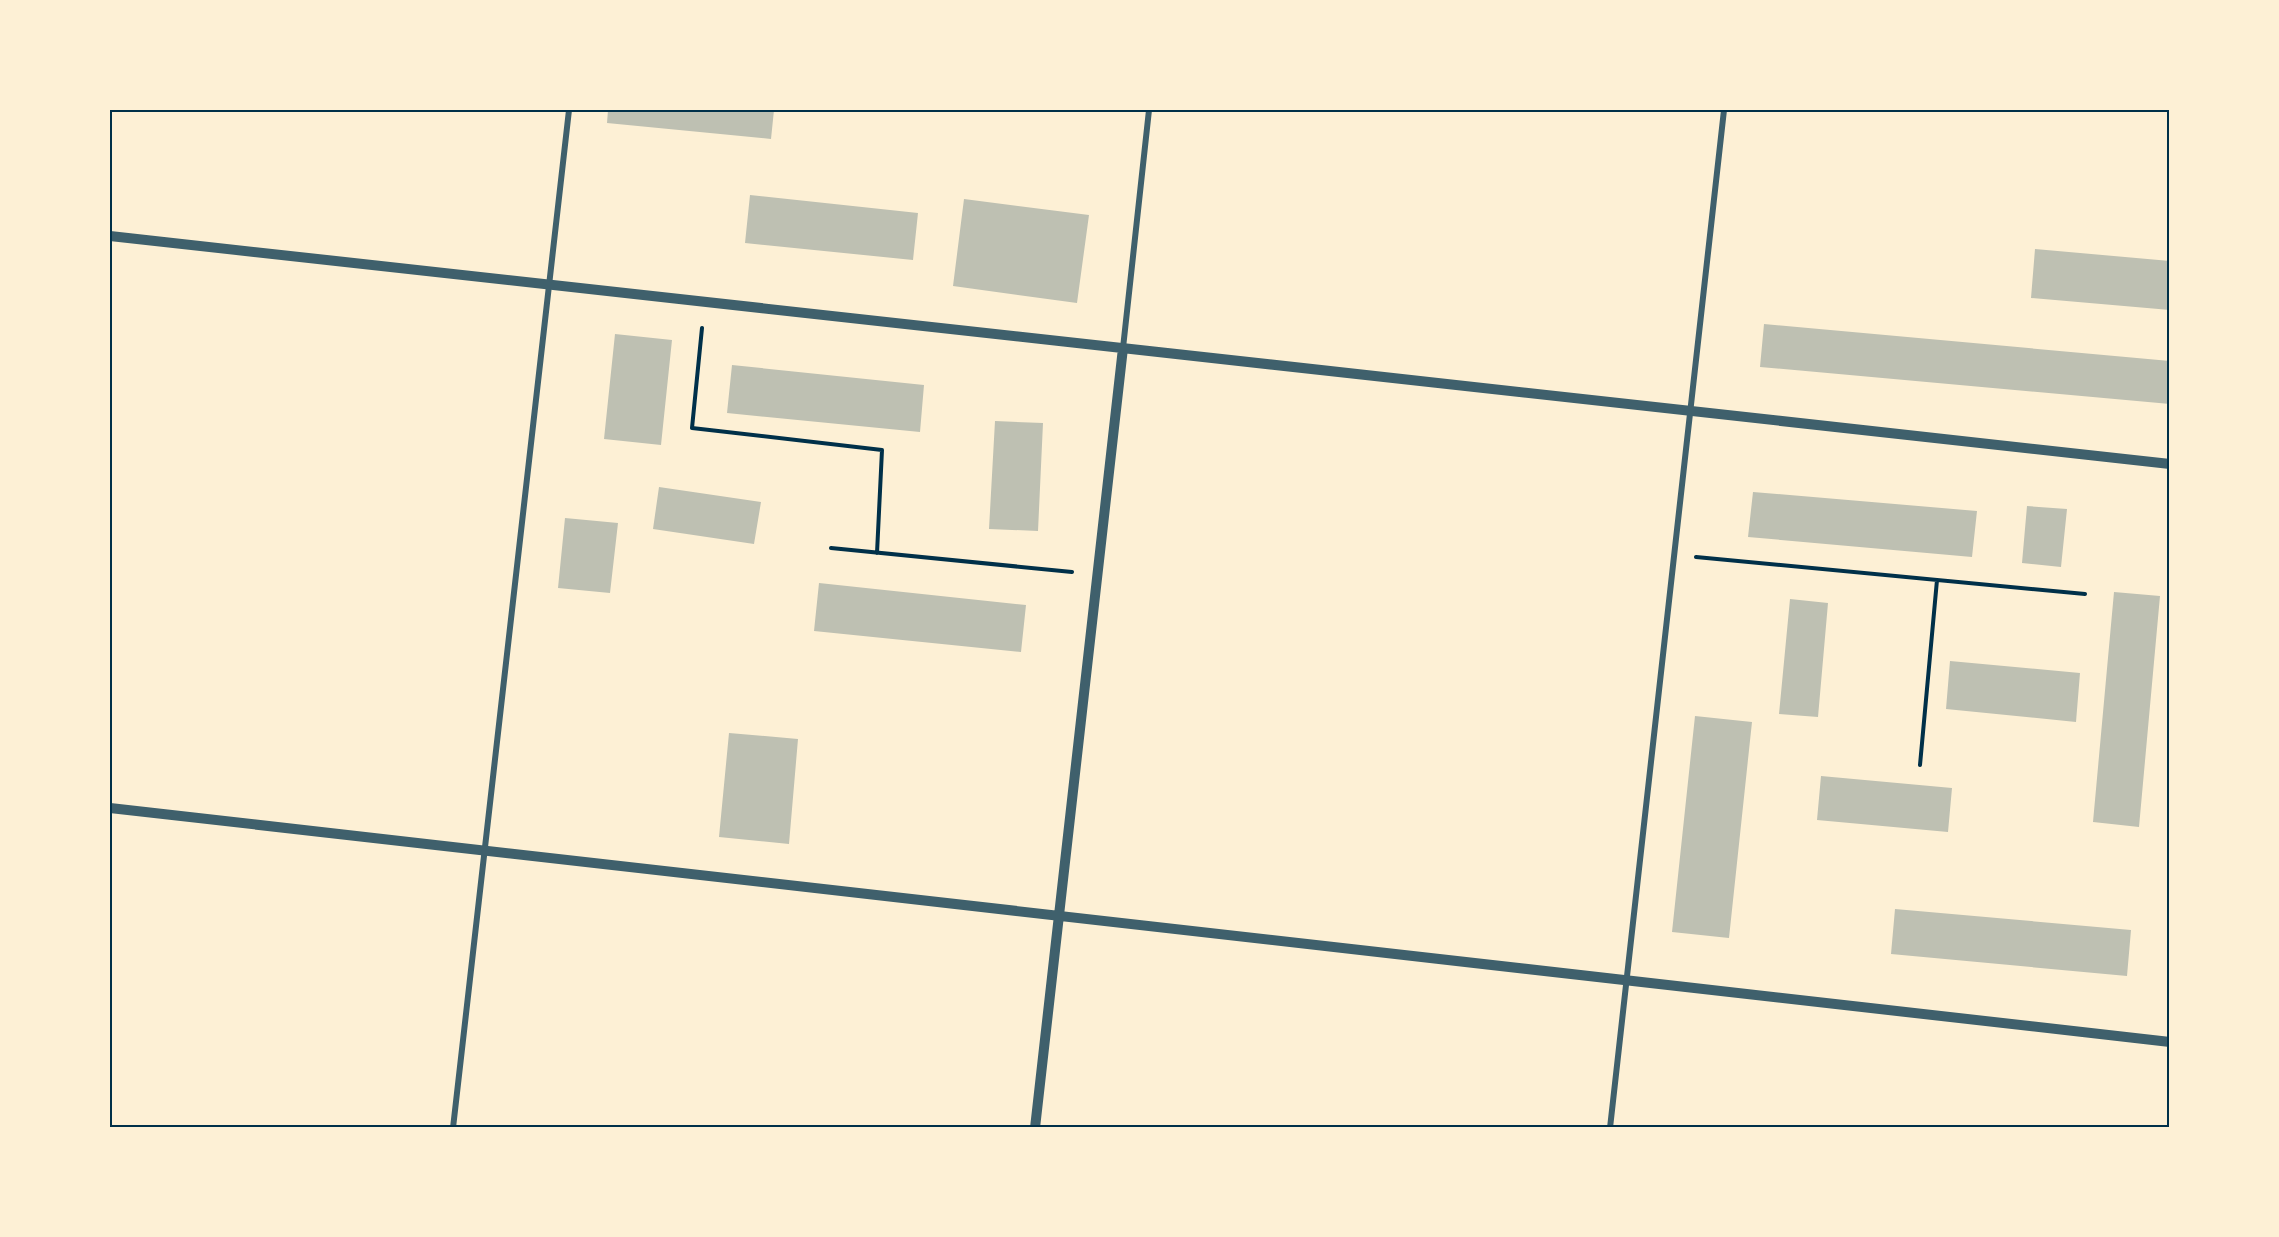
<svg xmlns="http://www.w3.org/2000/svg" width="2279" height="1237" viewBox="0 0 2279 1237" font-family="'Archivo Narrow',sans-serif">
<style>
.building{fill:#bec0b2}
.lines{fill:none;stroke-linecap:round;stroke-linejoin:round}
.path{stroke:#003049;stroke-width:4}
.minor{stroke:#3f606c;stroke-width:6}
.tertiary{stroke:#3f606c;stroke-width:10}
.neatline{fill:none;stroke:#003049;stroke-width:2}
</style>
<rect width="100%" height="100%" fill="#fdf0d5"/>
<path class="building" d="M608,110H774L771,139L607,123Z
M750,195L918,213L913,260L745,243Z
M964,199L1089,215L1077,303L953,286Z
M2035,249L2170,261V310L2031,298Z
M1764,324L2170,361V404L1760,367Z
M615,334L672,340L661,445L604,439Z
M732,365L924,385L920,432L727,413Z
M995,421L1043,423L1038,531L989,529Z
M659,487L761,502L754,544L653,529Z
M1753,492L1977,511L1972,557L1748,537Z
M2027,506L2067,509L2061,567L2022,563Z
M565,518L618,523L610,593L558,588Z
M819,583L1026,605L1021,652L814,631Z
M2114,592L2160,596L2139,827L2093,822Z
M1790,599L1828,603L1818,717L1779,714Z
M1950,661L2080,673L2076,722L1946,709Z
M1695,716L1752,722L1729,938L1672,932Z
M729,733L798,739L789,844L719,837Z
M1821,776L1952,788L1948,832L1817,820Z
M1895,909L2131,930L2127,976L1891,954Z"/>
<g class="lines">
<path class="path" d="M702,328L692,428L882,450L877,553
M831,548L1072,572
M1696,557L2085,594
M1920,765L1937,580"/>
<path class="minor" d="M1123,348L1149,110
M453,1128L569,110
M1610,1128L1724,110"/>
<path class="tertiary" d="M110,236L2170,464
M110,808L2170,1042
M1035,1128L1123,348"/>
</g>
<rect width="2279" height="1237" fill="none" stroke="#fdf0d5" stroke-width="222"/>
<rect x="111" y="111" width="2057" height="1015" class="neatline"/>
</svg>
